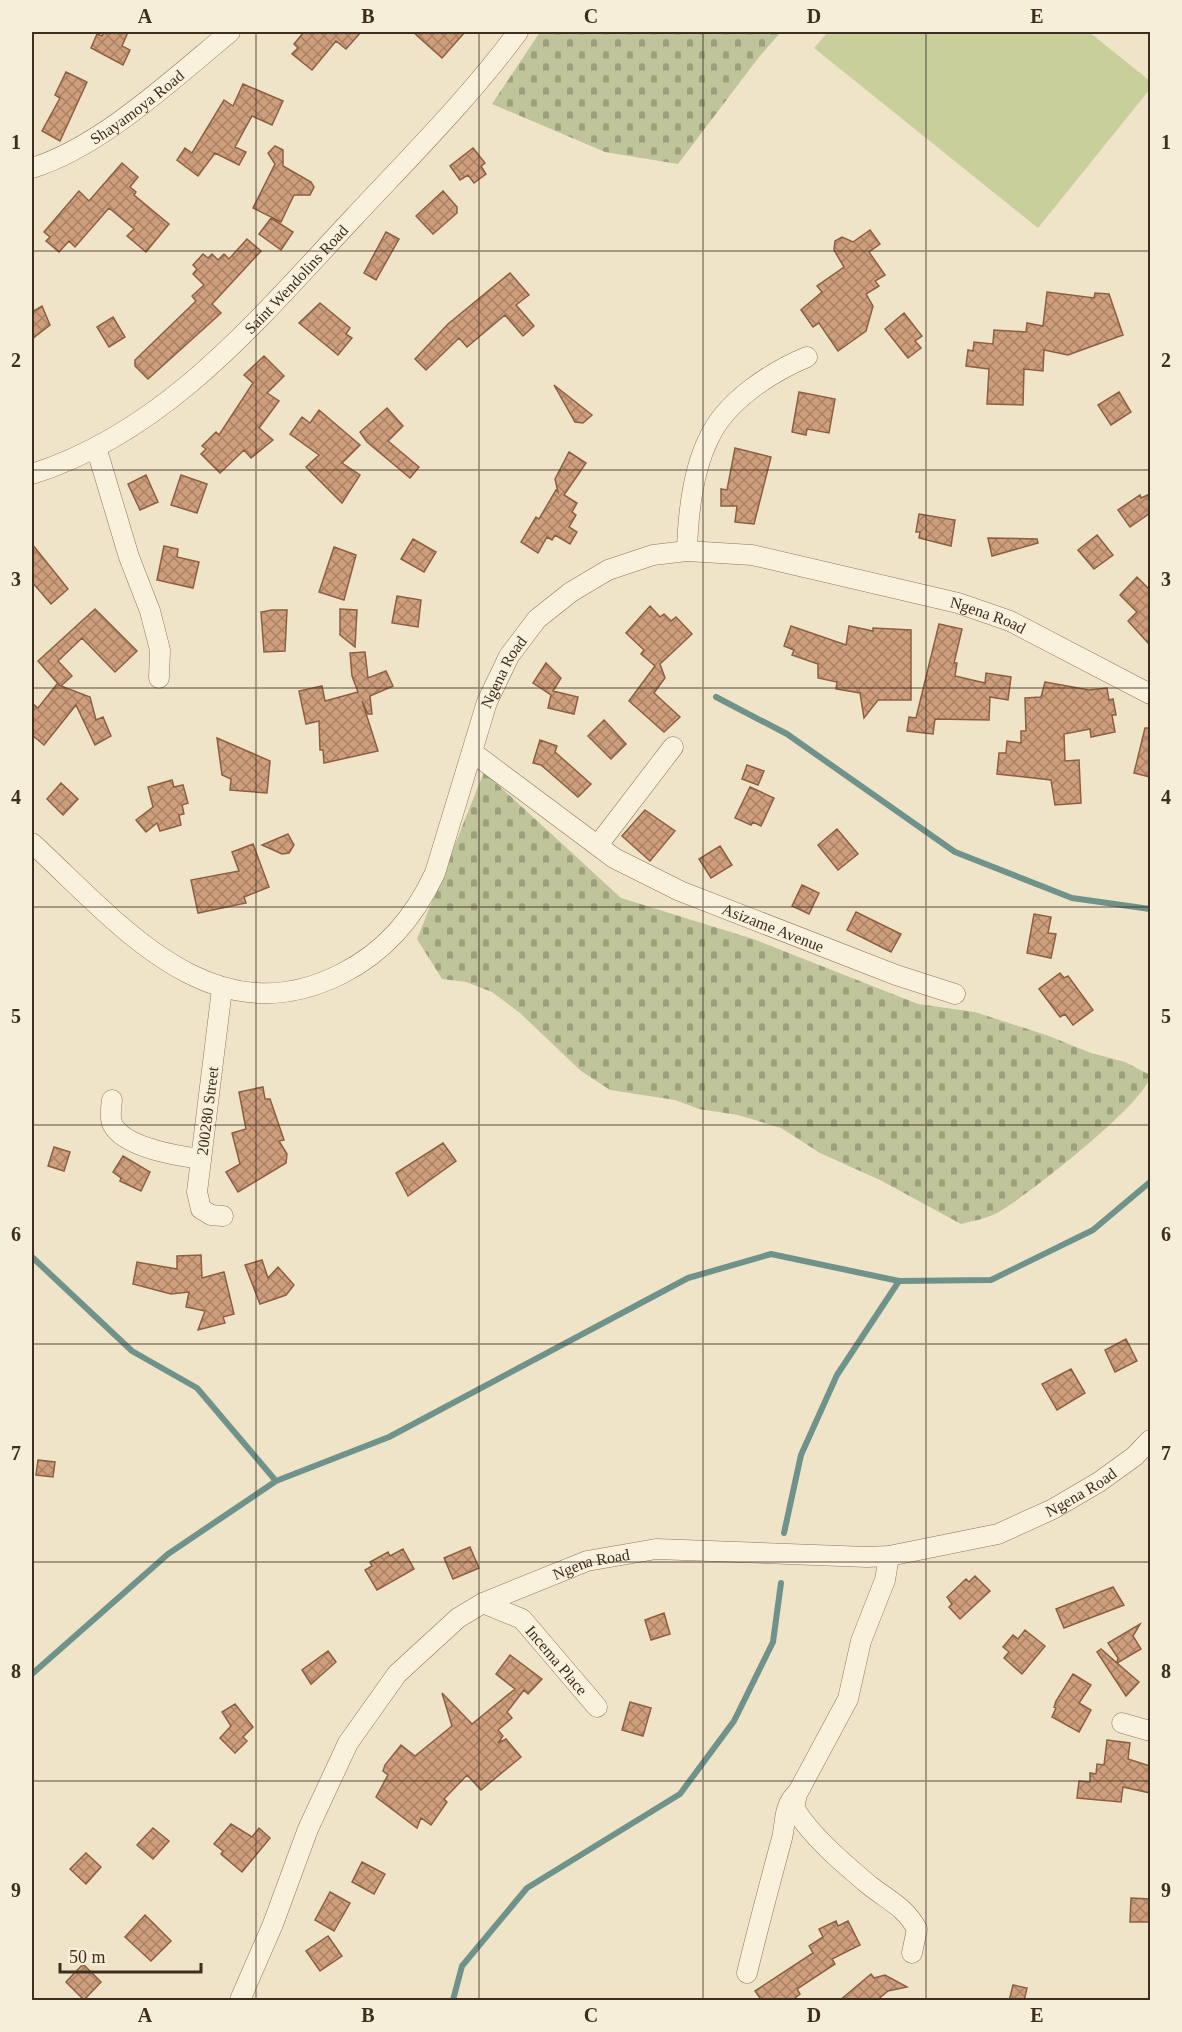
<svg xmlns="http://www.w3.org/2000/svg" width="1182" height="2032" viewBox="0 0 1182 2032" font-family="'Times New Roman',serif">
<style>
.cemetery{fill:url(#cemetery-stones)}
.park{fill:#c9cf9b}
.lines{fill:none;stroke-linecap:round;stroke-linejoin:round}
.stream{stroke:#6f938a;stroke-width:6}
.building{fill:url(#building-cross-hatch);stroke:#8d5f41;stroke-width:1.5}
.minor-casing{stroke:#8d765c;stroke-width:21}
.minor{stroke:#faf1dc;stroke-width:20}
.grid{fill:none;stroke:#3d2e20;stroke-width:1.5;stroke-opacity:0.55}
.labels{text-anchor:middle;stroke-width:4.5;stroke-linejoin:round;paint-order:stroke}
.street-label{font-size:16px;fill:#3d2e20;stroke:#f7eed8}
.neatline{fill:none;stroke:#3d2e20;stroke-width:2}
.grid-label{font-size:20px;text-anchor:middle;font-weight:bold;fill:#3d2e20}
</style>
<defs>
<pattern id="cemetery-stones" width="16" height="16" patternUnits="userSpaceOnUse" patternTransform="scale(1.5)"><rect width="16" height="16" fill="#bfc49a"/><path d="M2 7V4a2 2 0 0 1 4 0v3zM10 15v-3a2 2 0 0 1 4 0v3z" fill="#9ca07d"/></pattern>
<pattern id="building-cross-hatch" width="8" height="8" patternUnits="userSpaceOnUse" patternTransform="scale(1.5)"><rect width="8" height="8" fill="#cf9f7d"/><path d="M0 0l8 8M0 8l8-8" fill="none" stroke="#a98266"/></pattern>
</defs>
<rect width="100%" height="100%" fill="#f0e4c8"/>
<path class="cemetery" d="M540,32H781L759,57L678,164L605,152L492,104Z
M484,772L621,898L753,939L918,1004L975,1012L1049,1036L1091,1053L1125,1062L1150,1075C1150,1100 1023,1199 997,1213C986,1219 972,1221 961,1224L880,1180L820,1153L781,1128L738,1115L699,1109L675,1100L610,1090L581,1071L520,1013L492,992L466,982L442,979L417,939Z"/>
<path class="park" d="M828,32H1089L1150,81V89L1038,228L814,48Z"/>
<g class="lines">
<path class="stream" d="M716,697L787,734L955,852L1072,898L1150,909
M32,1257L132,1351L197,1388L276,1481
M784,1533L801,1455L837,1375L899,1281
M32,1674L168,1554L276,1481L389,1437L688,1278L771,1254L899,1281L991,1280L1093,1230L1150,1182
M453,2000L462,1966L527,1888L680,1794L734,1721L773,1642L781,1583"/>
</g>
<path class="building" d="M104,32H128L122,46L130,50L123,65L91,48L97,34L102,36Z
M304,32H361L346,49L336,41L312,70L292,54L298,48L294,44Z
M413,32H465L442,58Z
M66,72L87,82L60,141L42,131L60,98L55,95Z
M243,84L283,101L272,125L252,116L235,147L246,152L239,165L215,153L198,176L177,160L185,148L192,153L224,100L233,106Z
M275,146L283,150V166L311,182L314,187L310,195H294L281,222L253,208L275,164L268,153Z
M473,148L485,163L481,166L486,174L474,183L468,175L460,180L450,166Z
M122,163L138,177L130,187L136,192L134,195L169,224L146,252L127,236L134,229L109,208L75,247L69,241L59,252L46,241L50,237L44,232L79,191L89,201Z
M443,191L457,207V213L433,234L416,216Z
M271,218L293,232L281,250L259,234Z
M870,230L880,244L869,252L885,275L875,281L879,286L866,294L873,306L866,331L838,351L819,323L813,327L801,310L822,292L817,286L844,267L834,250L835,241L842,237L853,242Z
M386,232L399,239L376,280L364,273Z
M247,239L261,251L212,304L221,313L148,379L135,366V360L196,301L192,296L204,285L193,274L197,269L193,265L203,254L208,258L212,254L218,260L224,254L229,259Z
M510,273L529,295L516,305L534,326L523,336L505,315L467,347L459,338L426,370L415,359L448,324Z
M1047,292L1094,298L1095,293L1109,294L1123,335L1068,355L1044,350L1043,371L1024,369L1023,405L987,404L989,369L966,366L968,350L973,351L974,342L993,344L994,330L1026,332L1027,323L1043,326Z
M320,303L350,328L346,334L352,338L338,355L299,323Z
M42,306L50,325L32,339V312Z
M904,313L922,336L915,341L921,348L908,358L885,329Z
M113,317L125,337L109,347L97,327Z
M264,356L284,376L267,393L279,401L259,428L273,440L251,458L244,450L220,473L201,454L206,449L202,446L216,432L219,435L253,383L244,375Z
M554,385L592,415L583,423L575,422Z
M799,392L835,399L829,433L807,429L806,435L792,432Z
M1119,392L1131,412L1111,425L1098,405Z
M387,408L403,426L388,441L419,467L410,478L367,442L360,432Z
M319,410L360,445L342,463L360,475L342,503L306,467L319,455L290,434L302,417L310,423Z
M735,448L771,457L754,524L735,522L737,506H721V489L727,490Z
M569,452L586,463L564,495L577,503L572,512L576,515L569,527L577,532L570,544L555,535L552,540L547,537L538,553L521,542L536,517L539,519L556,490L558,492L555,479Z
M146,475L158,502L140,510L128,484Z
M181,475L207,484L197,513L171,505Z
M1150,494V513L1130,527L1118,510L1140,495L1141,498Z
M919,514L955,520L951,546L919,538L920,532H916Z
M1097,535L1113,555L1094,569L1078,550Z
M988,538L1037,539L1038,543L992,556Z
M413,539L436,552L424,572L401,559Z
M32,544L68,589L51,604L32,582Z
M164,546L178,549L177,557L199,562L193,588L157,580Z
M334,547L356,555L344,600L319,592Z
M1137,577L1150,590V645L1128,621L1137,612L1120,595Z
M397,596L421,600L418,627L392,623Z
M650,606L660,617L664,614L671,621L676,617L692,634L660,664L665,678L654,693L680,717L664,732L629,701L655,666L641,654L644,650L626,633Z
M95,609L137,651L115,672L82,638L58,661L72,676L61,686L90,697L96,720L103,717L111,736L95,745L76,705L44,745L32,735V703L38,708L57,684L60,686L38,661Z
M340,609L357,610L355,647L340,635Z
M272,610H287L285,651L264,652L261,612Z
M939,624L962,629L954,663H957L955,676L985,683L986,673L1011,677L1008,700L990,697L989,720L935,719L933,734L907,731L909,717L916,718Z
M791,626L846,645L849,626L873,631V628L911,630V700H878L864,718L860,693L836,689L837,682L818,678V664L792,655L794,650L784,646Z
M365,652L368,678L386,671L393,686L370,696L372,714H368L362,701L378,751L324,763L323,750H320L319,721L306,724L299,691L322,686L325,701L358,692L352,676L350,653Z
M546,663L561,678L553,691L578,697L574,714L548,708L551,695L533,683Z
M1045,682L1089,690L1107,688L1109,700L1113,699L1116,715H1112L1115,732L1091,737L1090,729L1064,734L1065,761L1079,760L1081,803L1055,805L1051,780L997,774L999,753H1006L1007,741L1021,743V731H1026L1025,698L1041,697Z
M604,720L626,744L611,759L588,736Z
M1145,728H1150V777L1134,773Z
M217,738L270,761L267,793L230,790L231,779L222,775Z
M540,740L557,746L555,752L591,784L578,797L541,765L533,763Z
M747,765L764,771L758,785L742,779Z
M172,780L174,787L183,785L188,803L182,805L184,814L179,815L181,825L160,831L157,823L146,832L136,820L153,807L148,787Z
M61,783L78,799L63,815L47,799Z
M750,787L774,798L761,826L753,822L751,825L735,818Z
M645,810L675,831L650,861L622,836Z
M837,829L858,854L838,870L818,845Z
M288,834L294,845L289,853L282,854L262,845Z
M253,844L269,887L244,897L246,903L198,913L191,880L239,871L232,852Z
M720,846L732,865L711,878L699,859Z
M802,885L819,893L809,914L792,906Z
M856,912L901,934L891,952L847,930Z
M1034,914L1051,917L1048,933L1056,934L1051,958L1027,953Z
M1060,973L1064,978L1068,976L1093,1010L1073,1025L1065,1014L1060,1017L1039,989Z
M263,1087L265,1099H270L284,1140L279,1141L287,1154L286,1163L238,1192L226,1172L240,1164L232,1133L246,1129L239,1092Z
M443,1143L456,1161L408,1196L396,1173Z
M54,1147L70,1152L64,1171L48,1166Z
M123,1156L150,1172L141,1191L120,1181L121,1178L113,1172Z
M201,1255L202,1278L224,1272L234,1314L223,1317L225,1323L198,1330L205,1311L186,1307L189,1292L171,1294L133,1284L137,1262L177,1269V1256Z
M262,1260L268,1278L278,1267L294,1285L286,1295L260,1304L245,1265Z
M1126,1339L1137,1361L1115,1372L1105,1350Z
M1071,1369L1085,1393L1057,1410L1042,1384Z
M38,1460L55,1462L53,1477L36,1475Z
M470,1547L479,1568L453,1579L444,1558Z
M403,1549L414,1569L377,1590L365,1570L372,1566L370,1562L388,1552L390,1556Z
M975,1576L990,1591L960,1619L949,1607L952,1604L947,1597L966,1579L969,1582Z
M1113,1587L1124,1605L1064,1628L1056,1609Z
M664,1613L670,1634L651,1640L645,1620Z
M1140,1624L1133,1636L1141,1649L1117,1663L1139,1682L1126,1696L1097,1652L1101,1649L1117,1663L1118,1658L1108,1643Z
M1025,1630L1045,1646L1022,1674L1004,1658L1009,1652L1003,1647L1013,1635L1018,1639Z
M328,1651L336,1662L311,1684L302,1670Z
M510,1655L542,1679L528,1694L524,1690L507,1712L512,1718L498,1730L503,1736L498,1743L506,1739L521,1757L481,1790L467,1775L444,1799L447,1802L431,1825L421,1818L417,1828L376,1797L388,1775L383,1771L385,1765L401,1745L415,1756L452,1726L442,1693L472,1724L515,1689L496,1674Z
M1073,1674L1091,1685L1079,1703L1091,1710L1079,1732L1052,1717L1056,1708L1054,1707L1056,1701Z
M630,1702L651,1708L643,1736L622,1730Z
M235,1704L253,1727L243,1737L247,1741L235,1753L220,1738L231,1726L222,1712Z
M1107,1740L1130,1743L1128,1759L1150,1766V1793L1123,1787L1121,1802L1077,1798L1079,1781L1090,1782V1773L1096,1774L1097,1764L1104,1765Z
M231,1824L252,1837L259,1828L270,1838L242,1872L221,1854L223,1851L214,1844Z
M153,1828L169,1841L153,1859L137,1845Z
M86,1853L101,1867L86,1884L70,1869Z
M362,1862L385,1874L374,1894L352,1882Z
M330,1892L350,1903L334,1931L315,1920Z
M1131,1898L1150,1899V1922H1130Z
M145,1915L171,1941L151,1961L125,1937Z
M836,1921L838,1926L848,1921L860,1945L832,1959L835,1964L797,1989L800,1994L791,2001H762L755,1991L813,1953L809,1946L823,1937L819,1929Z
M328,1936L342,1956L320,1971L306,1951Z
M83,1964L101,1982L84,2000L66,1982Z
M871,1974L874,1978L885,1975L907,1987L888,1991L876,2001H839Z
M1013,1985L1027,1988L1024,2001H1009Z"/>
<g class="lines">
<defs>
<g id="minor">
<path id="s1" d="M32,168C101,147 174,78 230,32"/>
<path d="M96,447L129,557L150,611L160,650L159,678"/>
<path id="s2" d="M32,474C168,431 260,317 355,216C411,156 469,98 518,32"/>
<path d="M687,551C688,515 693,470 709,438C726,401 771,372 807,357"/>
<path id="s3" d="M472,752L614,858L680,891L896,975L955,994"/>
<path id="s4" d="M32,843C118,922 211,1040 341,974C385,952 414,918 435,873L487,702L509,656L537,619L571,592L608,570L653,555L687,551L752,555L958,603L1010,621L1150,694"/>
<path d="M598,845L673,747"/>
<path d="M222,989L197,1192L201,1209L211,1215L223,1216"/>
<path d="M112,1100C111,1108 109,1120 114,1127C128,1148 178,1156 201,1159"/>
<path d="M889,1556L885,1580L861,1641L848,1699L797,1794L794,1808C812,1837 843,1863 869,1885C889,1901 904,1906 917,1929L912,1953"/>
<path id="s5" d="M483,1603L522,1619L597,1707"/>
<path d="M1122,1723L1150,1731"/>
<path d="M747,1973C758,1927 770,1883 782,1838C786,1821 783,1808 796,1794"/>
<path id="s6" d="M240,2000L273,1924L308,1829L348,1743L397,1674L458,1618L483,1603L587,1561L656,1549L867,1557L889,1556L998,1534L1053,1509L1099,1482L1135,1456L1150,1440"/>
</g>
</defs>
<use href="#minor" class="minor-casing"/>
<use href="#minor" class="minor"/>
</g>
<path class="grid" d="M256,32V2000M479,32V2000M703,32V2000M926,32V2000M32,251H1150M32,470H1150M32,688H1150M32,907H1150M32,1125H1150M32,1344H1150M32,1562H1150M32,1781H1150"/>
<g class="labels">
<g class="street-label">
<text dy="6" stroke="none"><textPath href="#s1" startOffset="122">Shayamoya Road</textPath></text>
<text dy="6" stroke="none"><textPath href="#s2" startOffset="332">Saint Wendolins Road</textPath></text>
<text dy="6" stroke="none"><textPath href="#s4" startOffset="1257">Ngena Road</textPath></text>
<text dy="6" stroke="none"><textPath href="#s4" startOffset="717">Ngena Road</textPath></text>
<text dy="6" stroke="none"><textPath href="#s3" startOffset="351">Asizame Avenue</textPath></text>
<text transform="translate(207 1111) rotate(-83)" y="6">200280 Street</text>
<text dy="6" stroke="none"><textPath href="#s6" startOffset="1095">Ngena Road</textPath></text>
<text dy="6" stroke="none"><textPath href="#s6" startOffset="591">Ngena Road</textPath></text>
<text dy="6" stroke="none"><textPath href="#s5" startOffset="96">Incema Place</textPath></text>
</g>
</g>
<rect width="1182" height="2032" fill="none" stroke="#f7eed8" stroke-width="66"/>
<path d="M60 1963v9h141v-9" fill="none" stroke="#3d2e20" stroke-width="3"/>
<text x="69" y="1963" font-size="18" fill="#3d2e20" stroke="#f7eed8" stroke-width="4.5" paint-order="stroke">50 m</text>
<rect x="33" y="33" width="1116" height="1966" class="neatline"/>
<g class="grid-label">
<text x="145" y="23">A</text>
<text x="368" y="23">B</text>
<text x="591" y="23">C</text>
<text x="814" y="23">D</text>
<text x="1037" y="23">E</text>
<text x="16" y="149">1</text>
<text x="1166" y="149">1</text>
<text x="16" y="367">2</text>
<text x="1166" y="367">2</text>
<text x="16" y="586">3</text>
<text x="1166" y="586">3</text>
<text x="16" y="804">4</text>
<text x="1166" y="804">4</text>
<text x="16" y="1023">5</text>
<text x="1166" y="1023">5</text>
<text x="16" y="1241">6</text>
<text x="1166" y="1241">6</text>
<text x="16" y="1460">7</text>
<text x="1166" y="1460">7</text>
<text x="16" y="1678">8</text>
<text x="1166" y="1678">8</text>
<text x="16" y="1897">9</text>
<text x="1166" y="1897">9</text>
<text x="145" y="2022">A</text>
<text x="368" y="2022">B</text>
<text x="591" y="2022">C</text>
<text x="814" y="2022">D</text>
<text x="1037" y="2022">E</text>
</g>
</svg>
